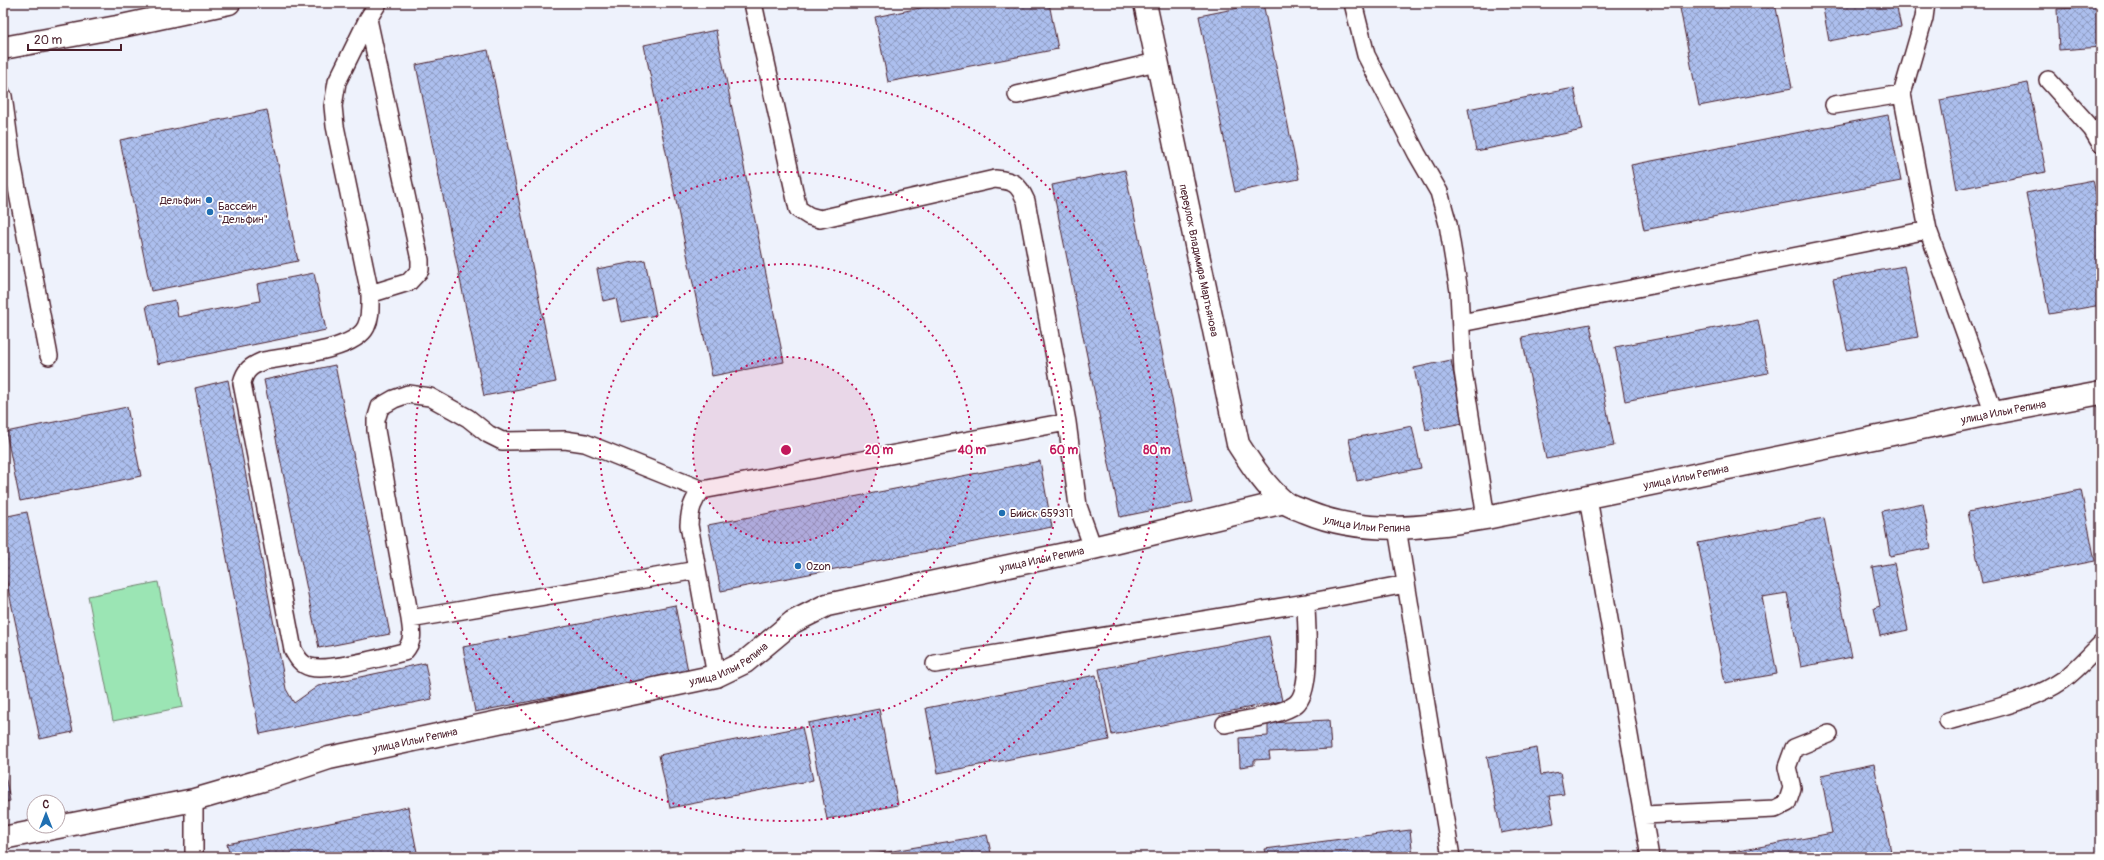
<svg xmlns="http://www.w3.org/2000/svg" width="2104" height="860" viewBox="0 0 2104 860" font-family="Pangolin,sans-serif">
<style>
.pitch{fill:#9be5b4;stroke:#728270}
.building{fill:url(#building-cross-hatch);stroke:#4a1f2b}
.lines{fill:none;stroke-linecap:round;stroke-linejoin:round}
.lane-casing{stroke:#4a1f2b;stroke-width:20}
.street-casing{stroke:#4a1f2b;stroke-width:25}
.secondary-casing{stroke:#4a1f2b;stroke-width:25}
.lane{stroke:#fff;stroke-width:17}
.street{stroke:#fff;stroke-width:22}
.secondary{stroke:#fff;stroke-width:22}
.ring{fill:none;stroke:#c2185b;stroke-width:2;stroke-dasharray:2 4}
.poi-dot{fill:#1f6fb2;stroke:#fff;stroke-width:1.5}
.labels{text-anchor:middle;stroke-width:3.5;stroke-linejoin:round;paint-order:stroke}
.poi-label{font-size:11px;fill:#4a1f2b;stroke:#fff;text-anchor:start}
.street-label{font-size:11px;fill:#4a1f2b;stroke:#fff}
.centre{fill:#c2185b;stroke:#fff;stroke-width:2}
.ring-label{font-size:12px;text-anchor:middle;font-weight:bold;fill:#c2185b;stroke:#fff;stroke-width:3.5;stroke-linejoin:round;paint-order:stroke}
</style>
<defs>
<pattern id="building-cross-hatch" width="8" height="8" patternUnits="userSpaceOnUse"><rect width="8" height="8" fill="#acbfee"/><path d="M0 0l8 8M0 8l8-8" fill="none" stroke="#8e9bc1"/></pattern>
</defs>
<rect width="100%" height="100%" fill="#eef2fc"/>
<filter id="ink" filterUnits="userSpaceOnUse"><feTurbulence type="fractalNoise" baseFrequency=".025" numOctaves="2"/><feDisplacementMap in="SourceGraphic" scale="8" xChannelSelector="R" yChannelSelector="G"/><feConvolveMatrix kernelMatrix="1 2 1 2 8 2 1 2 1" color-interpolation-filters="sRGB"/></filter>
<g filter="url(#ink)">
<path class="pitch" d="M158,582L183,707L113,721L88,596Z"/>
<path class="building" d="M945,3H1049L1058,49L888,82L875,17Z
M1263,3L1299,179L1235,192L1199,16Z
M1679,3H1775L1792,88L1699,106Z
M1822,3H1896L1901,27L1829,41Z
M2077,3H2101V47L2059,50L2057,9L2077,8Z
M716,30L784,362L712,376L644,45Z
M488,50L556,382L484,396L416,65Z
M2028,83L2046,172L1957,189L1940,100Z
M1574,88L1583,130L1476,151L1468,109Z
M267,110L298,261L151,291L120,140Z
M1888,115L1901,181L1644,230L1631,165Z
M1125,170L1193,502L1120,517L1052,185Z
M2093,180L2101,218V305L2049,314L2026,193Z
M645,260L656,315L621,322L616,298L603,301L597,269Z
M1904,266L1918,337L1847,350L1833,279Z
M314,273L326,330L158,364L146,306L175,300L178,317L260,301L257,284Z
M1758,320L1768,373L1625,401L1615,347Z
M1590,324L1614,446L1546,459L1522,337Z
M1451,360L1463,423L1426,430L1414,368Z
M335,365L390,634L319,648L264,380Z
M228,380L286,689L294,703L318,686L425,663L432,699L260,734L195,388Z
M127,407L141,476L20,501L6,432Z
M1412,426L1421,468L1357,481L1349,439Z
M1040,461L1052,527L721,591L708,525Z
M2081,490L2095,561L1982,583L1968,512Z
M1923,503L1931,548L1890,556L1882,511Z
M27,512L73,732L40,739L3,564V517Z
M1824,518L1852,657L1801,667L1787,593L1762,597L1777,674L1725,683L1698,543Z
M1894,563L1908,630L1880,636L1874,608L1880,606L1872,567Z
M675,605L688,671L475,712L463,647Z
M1269,636L1282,701L1112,735L1099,669Z
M1096,675L1109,740L938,773L926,708Z
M879,709L898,805L827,819L808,723Z
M1329,720L1331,749L1269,752L1270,759L1254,760V765L1240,767L1239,738L1268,736V723Z
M802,727L813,780L670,808L659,755Z
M1537,748L1541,775L1560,772L1564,794L1549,796L1554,823L1501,833L1487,757Z
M1874,764L1892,857H1707L1832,833L1821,775Z
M3,765L10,801L3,803Z
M408,807L418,857H230L227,844Z
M1410,830L1413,857H1267L1265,849Z
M987,835L992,857H861L869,855Z"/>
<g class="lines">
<defs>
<path id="lane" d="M378,3L368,19L337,82L333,106L335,126L370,294C370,306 371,317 366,327C354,351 288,356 263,361C251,366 245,370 242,383L293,650C297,657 301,665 310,667C330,672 382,657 404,652C414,641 412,633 410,619L697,570
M753,3L798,209L809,216L820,219L995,179C1014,181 1018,183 1026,201L1067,422L1078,506L1093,548
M1353,3L1366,55L1417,154L1439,192L1448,224L1459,291L1463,371L1486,518
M1926,3L1924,18L1902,94L1928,230L1994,413
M368,19L420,260V270L409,282L370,294
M2048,80L2092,129L2101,144
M1017,95L1156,62
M3,96L12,162L49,356
M1834,105L1902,94
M1461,323L1928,230
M1588,498L1650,857
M1397,528L1451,857
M410,619L376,430V420L380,407L394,399L408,394L430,397L468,418L488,434L502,441L565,440L585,443L702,490
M935,664L1306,603L1406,584
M716,676L689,525C690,510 692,501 702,490L1067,422
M1948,721C1985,710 2030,703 2063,680C2077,670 2089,656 2101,644
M1225,724C1242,720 1283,715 1296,704C1313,690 1306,625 1306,603
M194,800V857
M1644,815L1775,809L1787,803L1792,788L1787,767L1794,748L1829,734"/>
<g id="street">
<path id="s1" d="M3,838L194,800L263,780L329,758L716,676L745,662L793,622L827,605L1093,548L1284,502"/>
</g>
<g id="secondary">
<path id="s2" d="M1145,3L1238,444C1251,464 1265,486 1284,502C1289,506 1299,509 1306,512C1363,536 1427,528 1486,518L1994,413L2101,393"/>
<path d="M3,48L117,27L229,3"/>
</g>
</defs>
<use href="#lane" class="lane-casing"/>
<use href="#street" class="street-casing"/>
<use href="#secondary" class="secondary-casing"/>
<use href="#lane" class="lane"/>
<use href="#street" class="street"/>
<use href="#secondary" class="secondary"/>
</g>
</g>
<circle cx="786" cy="450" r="93" fill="#c2185b" fill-opacity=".12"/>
<g class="ring">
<circle cx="786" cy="450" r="93"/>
<circle cx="786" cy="450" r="186"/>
<circle cx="786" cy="450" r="278"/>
<circle cx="786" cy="450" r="371"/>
</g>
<g class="poi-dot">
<circle cx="209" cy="200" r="4"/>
<circle cx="210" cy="212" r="4"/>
<circle cx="1002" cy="513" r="4"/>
<circle cx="798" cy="566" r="4"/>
</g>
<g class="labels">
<g class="poi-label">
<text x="201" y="204" text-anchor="end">Дельфин</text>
<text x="218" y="210">Бассейн<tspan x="218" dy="13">"Дельфин"</tspan></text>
<text x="1010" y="517">Бийск 659311</text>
<text x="806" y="570">Ozon</text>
</g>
<g class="street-label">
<text dy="4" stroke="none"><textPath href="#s2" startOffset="263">переулок Владимира Мартьянова</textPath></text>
<text dy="4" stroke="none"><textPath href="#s2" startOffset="1260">улица Ильи Репина</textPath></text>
<text dy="4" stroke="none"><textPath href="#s2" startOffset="936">улица Ильи Репина</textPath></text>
<text dy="4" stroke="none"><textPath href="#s2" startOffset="612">улица Ильи Репина</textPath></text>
<text dy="4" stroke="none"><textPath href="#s1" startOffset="1084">улица Ильи Репина</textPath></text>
<text dy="4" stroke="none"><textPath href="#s1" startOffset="748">улица Ильи Репина</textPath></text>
<text dy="4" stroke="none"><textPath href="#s1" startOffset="424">улица Ильи Репина</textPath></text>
</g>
</g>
<circle cx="786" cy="450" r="6" class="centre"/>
<g class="ring-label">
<text x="879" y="454">20 m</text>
<text x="972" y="454">40 m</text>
<text x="1064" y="454">60 m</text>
<text x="1157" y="454">80 m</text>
</g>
<rect width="2104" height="860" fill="none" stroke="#fff" stroke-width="16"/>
<rect x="8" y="8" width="2088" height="844" fill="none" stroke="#4a1f2b" stroke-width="1.5" filter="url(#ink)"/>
<g transform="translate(46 814)"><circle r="19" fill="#ffffff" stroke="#b7a5aa"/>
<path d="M0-3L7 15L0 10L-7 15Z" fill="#1f6fb2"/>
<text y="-6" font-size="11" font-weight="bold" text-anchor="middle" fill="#4a1f2b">С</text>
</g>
<path d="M28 44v6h93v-6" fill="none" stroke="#4a1f2b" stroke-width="2"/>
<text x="34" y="44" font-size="12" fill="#4a1f2b" stroke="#ffffff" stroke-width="3" paint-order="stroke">20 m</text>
</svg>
